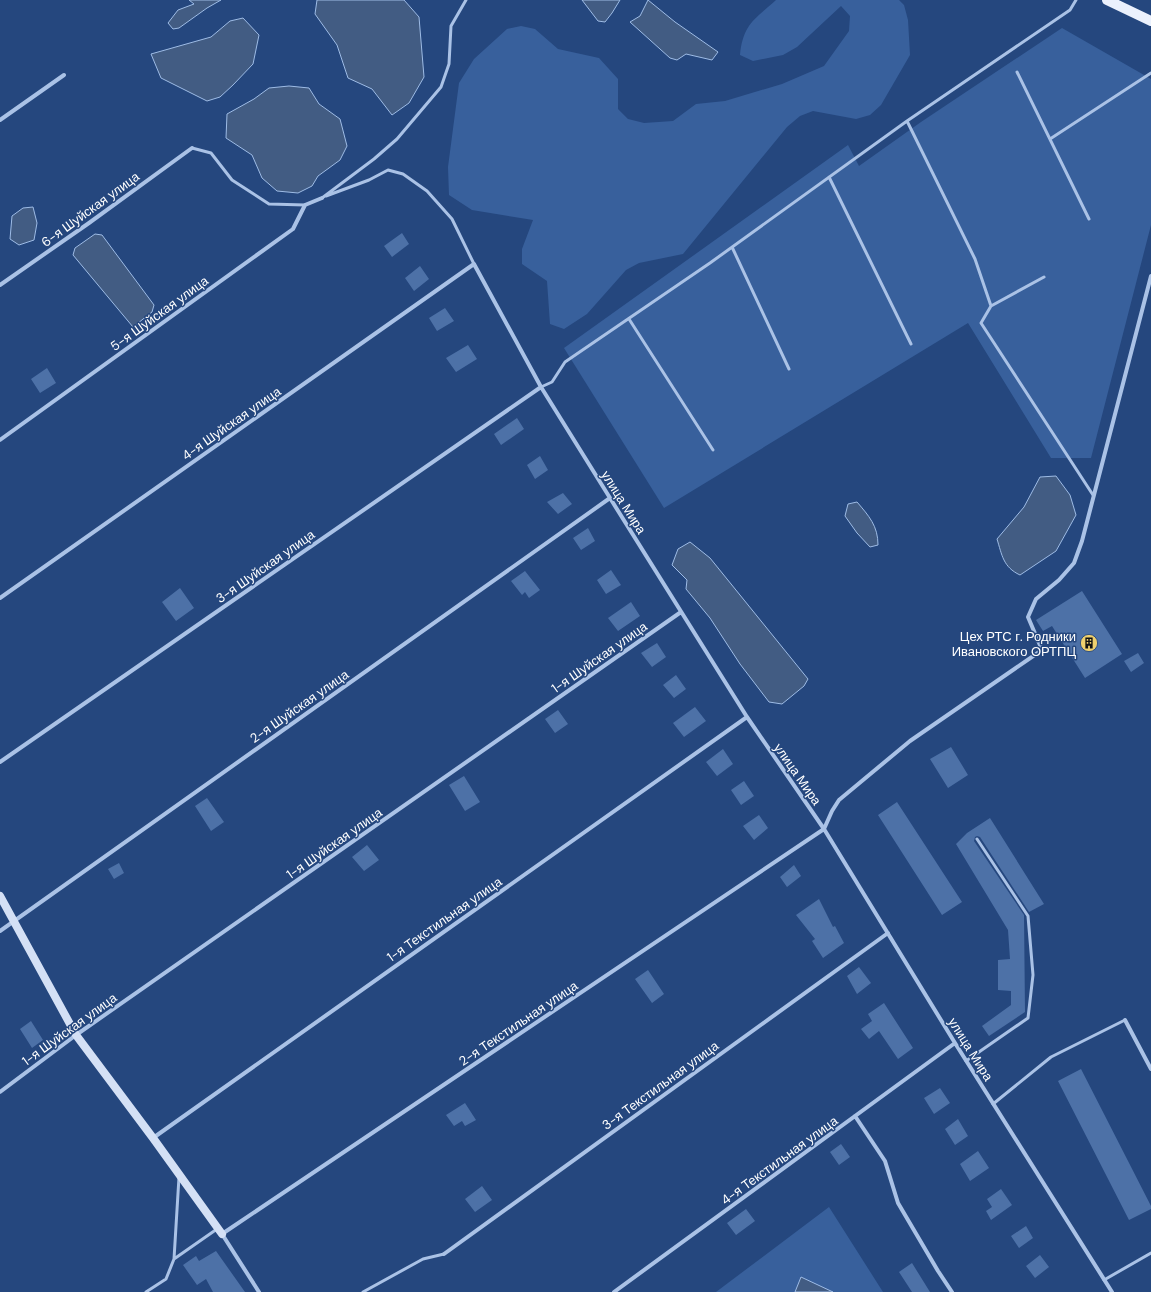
<svg xmlns="http://www.w3.org/2000/svg" width="1151" height="1292" viewBox="0 0 1151 1292" font-family="'DM Sans',sans-serif">
<style>
.green{fill:#38609c}
.water{fill:#425c83;stroke:#9ebce6}
.building{fill:#4d71a7}
.lines{fill:none;stroke-linecap:round;stroke-linejoin:round}
.lane{stroke:#aac2e6;stroke-width:3}
.street{stroke:#aac2e6;stroke-width:4}
.secondary{stroke:#d4e0f5;stroke-width:8}
.primary{stroke:#ebf1fd;stroke-width:10}
.labels{text-anchor:middle;stroke-width:3;stroke-linejoin:round;paint-order:stroke}
.street-label{font-size:13px;fill:#fff;stroke:#25477e}
.poi-label{font-size:13px;fill:#fff;stroke:#25477e;text-anchor:end}
</style>
<rect width="100%" height="100%" fill="#25477e"/>
<path class="green" d="M776,0H899L904,5L908,20L910,55L881,105L870,115L856,119L813,111L800,116L787,127L683,254L639,263L626,270L587,314L564,329L550,324L547,281L522,264V249L533,220L472,210L449,195L448,167L459,83L474,59L507,29L521,26L535,29L558,49L599,58L618,79V109L628,119L644,123L673,121L696,104L725,101L782,84L824,66L849,31L850,16L841,6L797,47L783,55L753,61L740,55C743,24 755,19 776,0Z
M1062,28L1151,79V225L1091,458H1051L968,323L664,508L564,348L848,145L859,166L921,122Z
M829,1207L883,1292H716Z"/>
<path class="water" d="M189,0H221L207,8L179,28L173,29L168,23L178,10L194,4Z
M317,0H404L419,17L424,77L409,103L392,115L372,89L348,78L337,45L315,14Z
M582,0H620L612,13L605,22L598,21Z
M648,0L675,22L718,52L712,60L686,54L677,60L670,58L630,22L640,16Z
M243,18L259,35L253,64L233,85L220,97L207,101L161,78L151,54L211,37L230,21Z
M289,86L309,88L319,104L340,119L347,146L340,160L318,176L312,186L298,193L277,191L262,178L252,155L226,138L227,114L254,99L269,88Z
M33,207L37,223L34,240L19,245L10,239L12,216L23,208Z
M95,234L102,235L154,305L152,312L133,327L73,255L75,248Z
M1056,476L1070,495L1076,515L1056,551L1020,575C1003,567 1002,555 997,539L1024,507L1040,477Z
M857,502C869,516 878,526 878,545L870,547L857,533L845,516L848,504Z
M690,542L710,558L808,679L804,686L782,704L769,702L740,664L710,618L686,589L687,580L672,565L678,549Z
M801,1277L833,1292H795Z"/>
<path class="building" d="M402,233L409,244L392,257L384,246Z
M420,266L429,279L414,291L405,278Z
M445,308L454,321L437,331L429,318Z
M468,345L477,359L456,372L446,358Z
M47,368L56,383L40,393L31,379Z
M517,418L524,429L501,445L494,434Z
M540,456L548,470L535,479L527,465Z
M563,493L572,504L558,514L547,502Z
M588,528L595,541L581,550L573,538Z
M611,570L621,585L606,594L597,580Z
M525,571L540,590L529,598L525,592L522,595L511,581Z
M180,588L194,608L176,621L162,602Z
M1082,591L1122,654L1085,678L1052,626L1043,631L1036,620Z
M631,602L640,616L618,631L608,618Z
M657,643L666,657L652,667L641,653Z
M1138,653L1144,663L1131,672L1124,661Z
M676,675L686,689L674,698L663,685Z
M695,707L706,721L684,737L673,723Z
M558,710L568,724L555,733L545,719Z
M951,747L968,775L948,788L930,759Z
M723,749L733,764L717,776L706,762Z
M464,776L480,802L465,811L449,785Z
M744,781L754,796L741,805L731,790Z
M207,798L224,822L211,831L195,806Z
M897,802L962,902L942,915L878,815Z
M759,815L768,828L754,840L743,826Z
M990,818L1044,904L1029,912L980,837L977,836L975,837L974,841L1024,915L1025,1012L989,1036L982,1026L1011,1005V991L998,990V960L1010,959L1008,930L956,844L967,833Z
M367,845L379,860L364,871L352,857Z
M119,863L124,873L114,879L108,869Z
M794,865L801,876L787,887L780,877Z
M819,899L833,927L835,926L844,943L823,958L812,941L815,939L796,915Z
M859,967L871,983L857,994L847,976Z
M648,970L664,994L652,1003L635,979Z
M884,1003L913,1048L898,1059L879,1031L869,1039L861,1029L872,1021L868,1014Z
M31,1021L43,1040L32,1048L20,1029Z
M1081,1069L1151,1206V1209L1129,1220L1058,1081Z
M940,1088L950,1103L934,1114L924,1098Z
M465,1103L476,1120L465,1126L462,1121L454,1126L446,1115Z
M958,1119L968,1136L955,1145L945,1129Z
M841,1144L850,1157L839,1165L830,1152Z
M978,1151L989,1168L970,1181L960,1164Z
M482,1186L492,1200L475,1212L465,1199Z
M1001,1189L1012,1205L991,1220L986,1211L992,1207L987,1199Z
M746,1209L755,1221L736,1235L727,1223Z
M1026,1226L1033,1238L1019,1248L1011,1236Z
M216,1251L245,1292H213L206,1279L197,1285L183,1265L196,1256L199,1261Z
M1040,1255L1049,1267L1035,1278L1026,1266Z
M912,1263L930,1292H912L899,1272Z"/>
<g class="lines">
<path class="lane" d="M1017,72L1089,219
M907,121L975,259L991,306L981,323L1093,495
M1050,139L1151,73
M192,148L211,153L232,180L269,204L305,205
M829,177L911,344
M326,196L369,180L388,170L403,174L427,191L452,219L474,264
M322,198L374,159L397,139L441,87L449,64L451,26L466,0
M732,247L789,369
M991,306L1044,277
M629,319L713,450
M541,387L552,382L565,362L710,263L907,121L1070,10L1076,0
M966,1061L1028,1018L1033,975L1028,916L977,839
M993,1104L1051,1057L1125,1020
M174,1259L179,1177
M1104,1280L1151,1253
M146,1292L166,1279L174,1259L217,1229
M363,1292L423,1259L444,1254"/>
<path class="street" d="M0,120L64,75
M0,285L89,223L192,148
M0,440L293,229L305,205L322,198
M0,598L474,264L541,387L610,498L747,717L824,829L955,1043L1112,1292
M0,762L541,387
M0,931L610,498
M1125,1020L1151,1069
M0,1092L76,1035L681,612
M855,1116L885,1161L898,1203L938,1271L952,1292
M153,1138L747,717
M444,1254L888,933
M259,1292L222,1234L824,829L832,811L839,800L910,741L1042,650L1028,617L1036,599L1059,580L1074,563L1082,541L1151,276
M614,1292L955,1043"/>
<path class="secondary" d="M0,896L76,1035L153,1138L222,1234"/>
<path class="primary" d="M1107,0L1151,21"/>
</g>
<defs>
<symbol id="building-disc" viewBox="-11 -11 22 22"><circle r="9.5" fill="#efd06e" stroke="#25477e"/><path d="M-4-6H4V6H1V3H-1V6H-4ZM-2.5-4.3h1.7v1.8h-1.7ZM.8-4.3h1.7v1.8H.8ZM-2.5-1h1.7V.8h-1.7ZM.8-1h1.7V.8H.8Z" fill="#111"/></symbol>
</defs>
<g fill-rule="evenodd">
<use href="#building-disc" x="1079" y="633" width="20" height="20"/>
</g>
<g class="labels">
<g class="street-label">
<text transform="translate(90 209) rotate(-36)" y="5">6-я Шуйская улица</text>
<text transform="translate(159 313) rotate(-36)" y="5">5-я Шуйская улица</text>
<text transform="translate(231 423) rotate(-35)" y="5">4-я Шуйская улица</text>
<text transform="translate(624 502) rotate(58)" y="5">улица Мира</text>
<text transform="translate(265 566) rotate(-35)" y="5">3-я Шуйская улица</text>
<text transform="translate(599 657) rotate(-35)" y="5">1-я Шуйская улица</text>
<text transform="translate(299 706) rotate(-35)" y="5">2-я Шуйская улица</text>
<text transform="translate(798 774) rotate(55)" y="5">улица Мира</text>
<text transform="translate(334 843) rotate(-35)" y="5">1-я Шуйская улица</text>
<text transform="translate(444 919) rotate(-35)" y="5">1-я Текстильная улица</text>
<text transform="translate(518 1023) rotate(-34)" y="5">2-я Текстильная улица</text>
<text transform="translate(69 1029) rotate(-36)" y="5">1-я Шуйская улица</text>
<text transform="translate(971 1049) rotate(58)" y="5">улица Мира</text>
<text transform="translate(660 1085) rotate(-36)" y="5">3-я Текстильная улица</text>
<text transform="translate(779 1160) rotate(-36)" y="5">4-я Текстильная улица</text>
</g>
<g class="poi-label">
<text x="1076" y="641">Цех РТС г. Родники<tspan x="1076" dy="15">Ивановского ОРТПЦ</tspan></text>
</g>
</g>
</svg>
